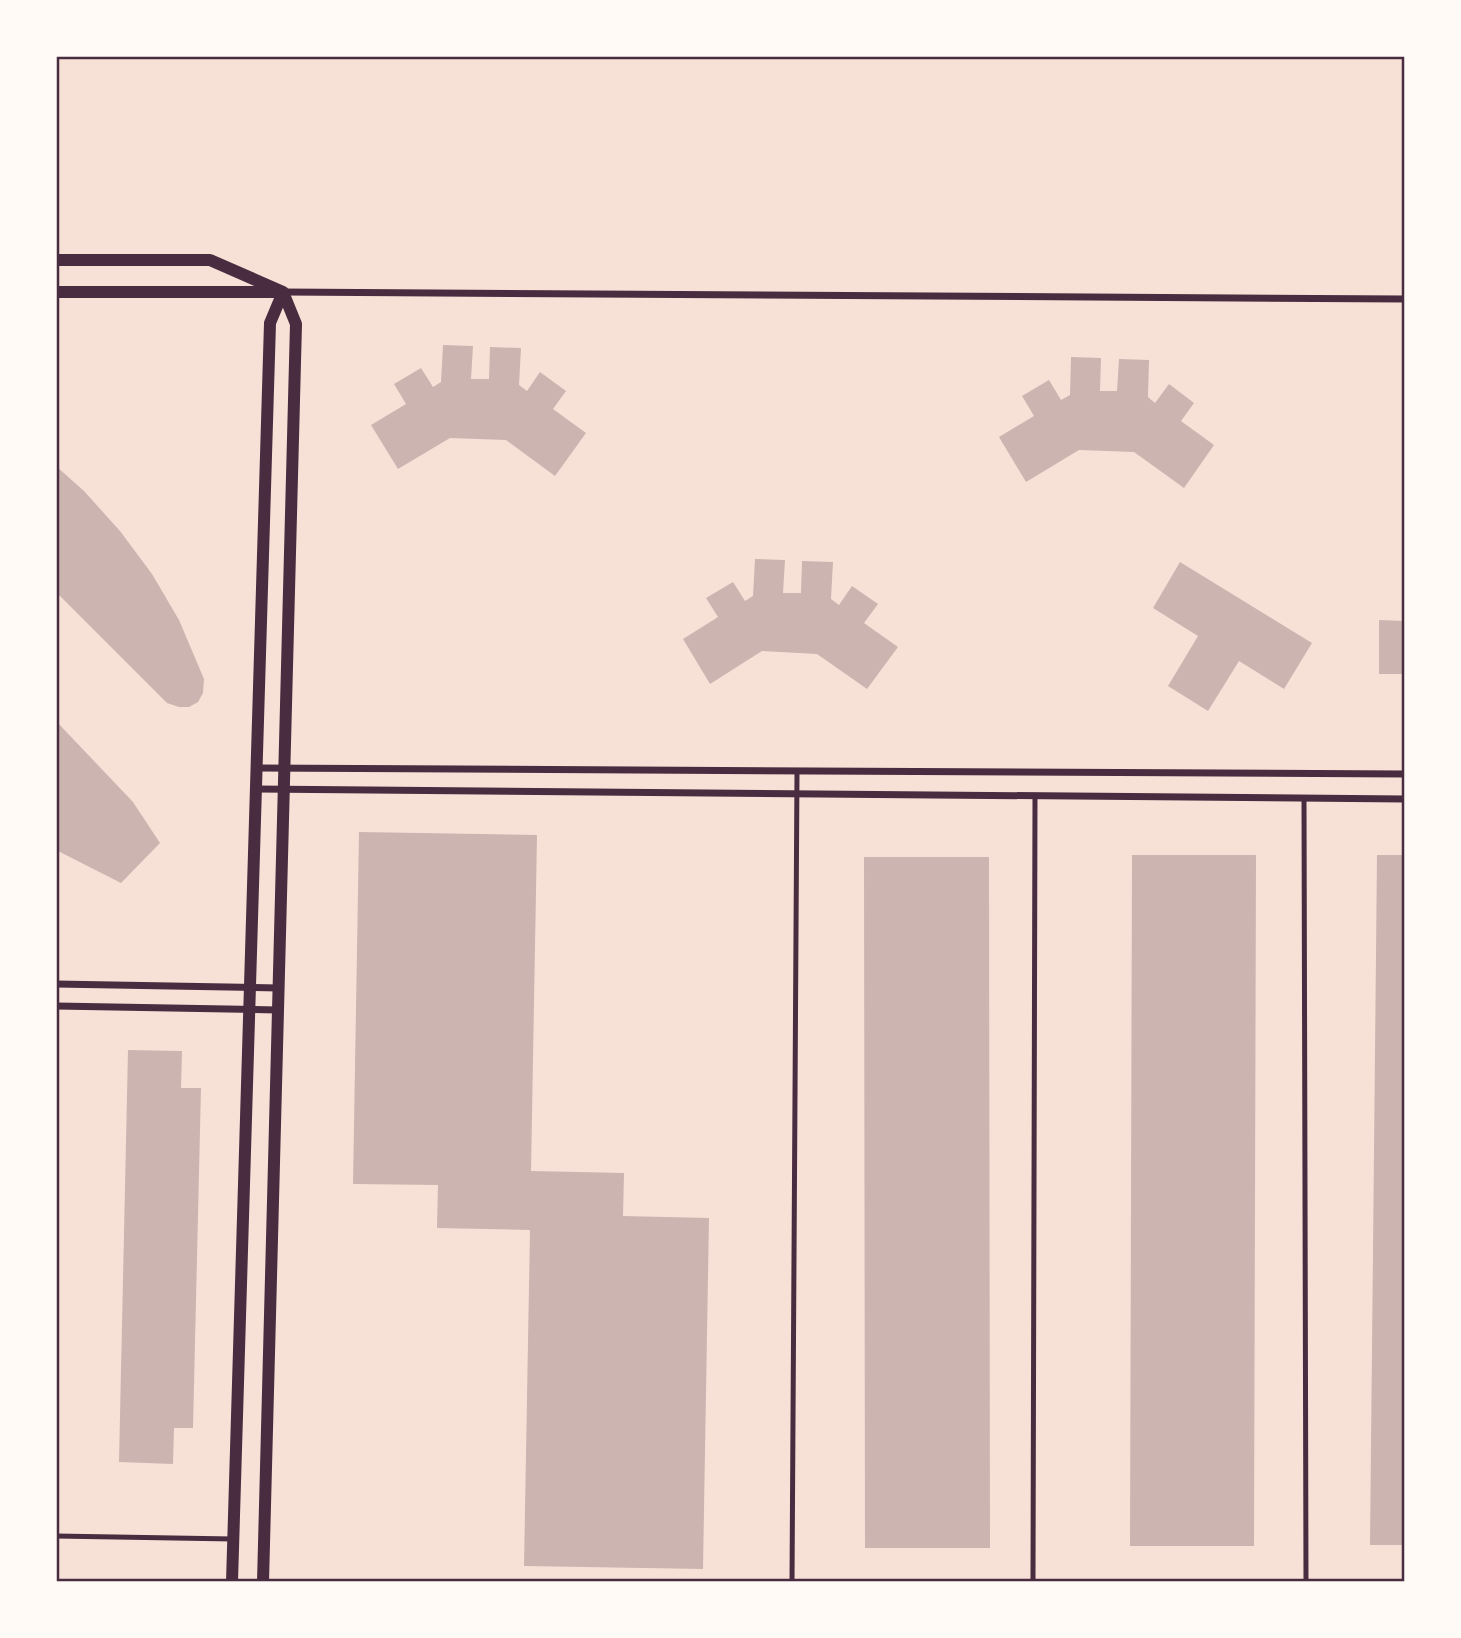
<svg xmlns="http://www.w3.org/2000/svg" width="1461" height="1638" viewBox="0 0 1461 1638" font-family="Barlow,sans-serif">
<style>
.building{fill:#ccb4b1}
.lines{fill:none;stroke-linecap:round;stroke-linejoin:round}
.service{stroke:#4a2c40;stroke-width:5}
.minor{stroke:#4a2c40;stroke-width:7}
.tertiary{stroke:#4a2c40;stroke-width:12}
.neatline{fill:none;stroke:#4a2c40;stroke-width:2.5}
</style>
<rect width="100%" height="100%" fill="#f7e1d7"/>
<path class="building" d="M443,345L473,346L471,379H489L490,347L521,348L519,385L527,391L540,372L566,391L553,409L586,433L555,476L506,440L450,438L398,469L371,425L406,404L394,384L421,368L433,387L441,382Z
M1071,357L1101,358L1100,391H1117L1119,359L1149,360L1148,397L1155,403L1169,384L1194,403L1181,421L1214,445L1184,488L1134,452L1079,450L1026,482L999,437L1034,416L1022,396L1049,380L1061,400L1070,395Z
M56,466L84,491L120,531L152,574L179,620L204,679L203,693L198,702L189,707H179L167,703L56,592Z
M755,559L785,560L783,593H801L802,561L833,562L831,599L839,605L852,586L878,604L864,623L898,647L867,689L817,654L762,651L710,684L683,639L718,617L706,598L733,582L745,601L753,596Z
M1180,562L1312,643L1284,689L1239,661L1208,711L1168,686L1198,636L1153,608Z
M1379,620L1405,621V674H1379Z
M56,721L133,802L160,843L121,883L56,850Z
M359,832L537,835L531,1171L624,1173L623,1216L709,1218L703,1569L524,1566L530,1230L437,1228L438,1185L353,1184Z
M1132,855H1256L1254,1546H1130Z
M1377,855H1405V1545H1370Z
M864,857H989L990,1548H865Z
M128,1050L182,1051L181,1088H201L193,1428H174L173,1464L119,1462Z"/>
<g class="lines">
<path class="service" d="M1304,799L1306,1582
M56,1536L233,1539
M792,1582L797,771
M1033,1582L1035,796"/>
<path class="minor" d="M283,292L1405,299
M257,768L1405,774
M257,789L1405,799
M56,984L279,988
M56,1006L278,1010"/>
<path class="tertiary" d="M56,260H210L283,292
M56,292H275
M232,1582L270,323L283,292
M263,1582L296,324L283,292"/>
</g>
<rect width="1461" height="1638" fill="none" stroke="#fffaf5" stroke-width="116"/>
<rect x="58" y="58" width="1345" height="1522" class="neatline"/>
</svg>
